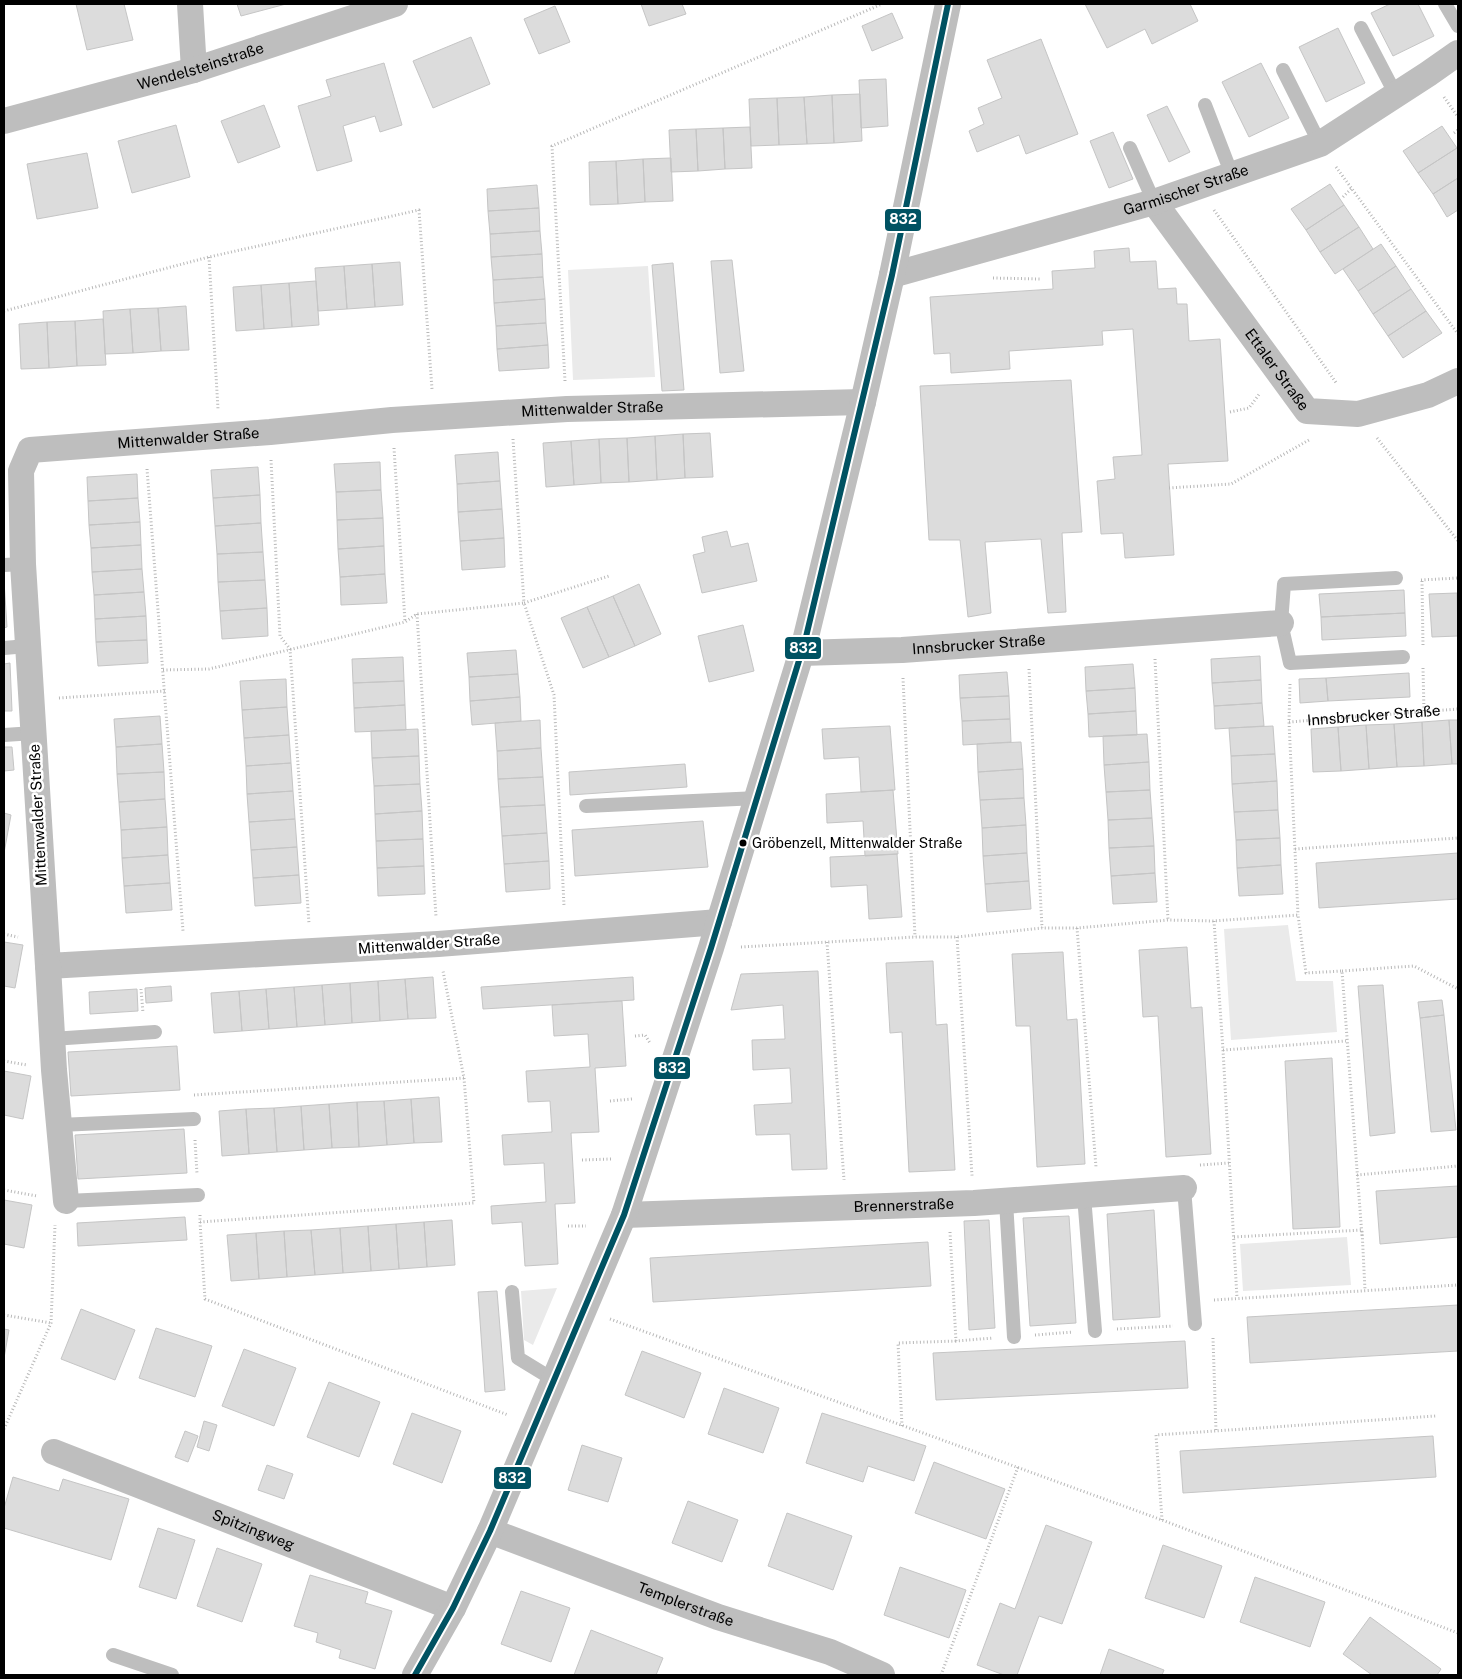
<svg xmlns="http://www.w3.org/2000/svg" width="1462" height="1679" viewBox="0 0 1462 1679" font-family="'Public Sans',sans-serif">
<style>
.green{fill:#eaeaea}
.building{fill:#dcdcdc;stroke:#c5c5c5}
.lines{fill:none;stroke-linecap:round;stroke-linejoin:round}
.path{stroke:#b8b8b8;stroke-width:3;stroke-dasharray:1 2.5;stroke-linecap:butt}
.lane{stroke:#bebebe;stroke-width:14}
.street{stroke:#bebebe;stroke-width:26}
.bus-1-casing{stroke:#fff;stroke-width:10}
.bus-1{stroke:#005262;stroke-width:6}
.bus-dot{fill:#000;stroke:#fff;stroke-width:2}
.labels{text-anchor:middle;stroke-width:5;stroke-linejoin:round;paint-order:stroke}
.bus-label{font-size:14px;fill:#000;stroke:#fff;text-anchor:start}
.street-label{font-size:15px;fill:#000;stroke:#fff}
.line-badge{stroke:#fff;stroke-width:2}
.badge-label{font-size:14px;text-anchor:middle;font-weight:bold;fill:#fff}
</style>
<rect width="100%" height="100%" fill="#fff"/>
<path class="green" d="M648,266L655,377L573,380L568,270Z
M1288,925L1296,981H1333L1337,1032L1231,1040L1224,929Z
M1347,1237L1351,1285L1243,1291L1240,1244Z
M557,1288L533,1345L524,1340L521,1291Z"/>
<path class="building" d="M76,4H124L133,40L87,50Z
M237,4H286L241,16Z
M641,4H682L686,14L649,26Z
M1085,4H1190L1198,21L1152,44L1145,29L1107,48Z
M1390,4H1418L1434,36L1393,56L1371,13Z
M555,6L570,42L539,54L524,19Z
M892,13L903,38L872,51L862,26Z
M1338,28L1365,83L1326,102L1299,47Z
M471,37L490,84L433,108L413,61Z
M1041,39L1078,134L1026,154L1019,135L977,152L969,131L984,124L978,108L1002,98L987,60Z
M384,63L402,125L380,132L375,116L343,126L352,161L317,171L298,106L331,96L326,80Z
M1261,63L1289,118L1249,137L1222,82Z
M886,79L888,126L861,128L859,80Z
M860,94L862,141L834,143L832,95Z
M832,95L834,143L807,144L804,97Z
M804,97L807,144L779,145L777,98Z
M777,98L779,145L751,146L749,99Z
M264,105L280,147L238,163L221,121Z
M1167,106L1190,152L1169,162L1147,115Z
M176,125L190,177L132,193L118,141Z
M1442,126L1457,148L1418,173L1403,151Z
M750,127L752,168L725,169L723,128Z
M723,128L725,169L698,171L696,129Z
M696,129L698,171L671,172L669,130Z
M1113,132L1133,179L1109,188L1090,141Z
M1457,148L1458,150V178L1433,194L1418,173Z
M87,153L98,208L37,219L27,164Z
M671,158L673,201L645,202L643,159Z
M643,159L645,202L618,204L616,161Z
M616,161L618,204L590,205L589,162Z
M1458,178V210L1447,217L1433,194Z
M1330,184L1344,205L1306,230L1291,209Z
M537,185L539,208L488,211L487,189Z
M1344,205L1359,227L1320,252L1306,230Z
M539,208L540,231L490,234L488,211Z
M1359,227L1373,249L1335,274L1320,252Z
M540,231L542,254L491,257L490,234Z
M1381,244L1396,266L1358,291L1343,269Z
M1129,248L1130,262L1156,261L1158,289L1176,288L1177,304H1187L1189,341L1220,339L1228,461L1168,464L1174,555L1125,558L1123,533L1101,534L1097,481L1115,479L1113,457L1142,455L1133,329L1102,331L1103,345L1009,351L1010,369L951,373L950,353L934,354L930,297L1053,289L1052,271L1095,268L1094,251Z
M542,254L543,277L493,280L491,257Z
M732,260L744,371L720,373L711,261Z
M400,262L403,305L375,307L372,264Z
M673,263L684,390L662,391L652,265Z
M372,264L375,307L347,309L344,266Z
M344,266L347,309L318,311L315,268Z
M1396,266L1411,289L1373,314L1358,291Z
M543,277L545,299L494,303L493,280Z
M316,281L319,325L292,327L289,283Z
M289,283L292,327L264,329L261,285Z
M261,285L264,329L236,331L233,287Z
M1411,289L1426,311L1388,336L1373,314Z
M545,299L546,323L496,326L494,303Z
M186,306L189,350L161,351L158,308Z
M158,308L161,351L133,353L130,309Z
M130,309L133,353L105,354L103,311Z
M1426,311L1442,333L1403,358L1388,336Z
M103,319L106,365L77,366L75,321Z
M75,321L77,366L49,368L47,322Z
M47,322L49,368L21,369L19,324Z
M546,323L548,345L497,349L496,326Z
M548,345L549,368L499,371L497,349Z
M1071,380L1082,532L1062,533L1066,612L1048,613L1041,539L985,542L991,613L968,617L960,540H929L920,386Z
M710,433L713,477L685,478L683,434Z
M683,434L685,478L657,480L655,436Z
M655,436L657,480L629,482L627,438Z
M627,438L629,482L601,483L599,439Z
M599,439L601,483L574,485L571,441Z
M571,441L574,485L546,487L543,443Z
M498,452L500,481L457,484L455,455Z
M380,462L381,490L336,492L334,464Z
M258,467L260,495L213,498L211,470Z
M137,474L138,498L88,501L87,477Z
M500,481L502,509L458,512L457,484Z
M381,490L383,518L337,520L336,492Z
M260,495L261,523L215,526L213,498Z
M138,498L140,522L89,525L88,501Z
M502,509L504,538L460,541L458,512Z
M383,518L384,546L338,549L337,520Z
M140,522L141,545L91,548L89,525Z
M261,523L263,552L217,554L215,526Z
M727,531L731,547L748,543L757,581L702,593L693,555L705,552L702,537Z
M504,538L505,567L462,570L460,541Z
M141,545L142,569L92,572L91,548Z
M384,546L385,574L340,577L338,549Z
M263,552L265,580L218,582L217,554Z
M142,569L144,592L94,595L92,572Z
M385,574L387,603L341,605L340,577Z
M265,580L267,608L220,611L218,582Z
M4,581L7,627L4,628Z
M639,584L661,634L635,646L613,596Z
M1404,590L1405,613L1321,617L1319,594Z
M144,592L146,616L95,619L94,595Z
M1457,593L1458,636L1432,637L1429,594Z
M613,596L635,646L609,657L587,607Z
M587,607L609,657L583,668L561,618Z
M267,608L268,636L222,639L220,611Z
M1405,613L1406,636L1322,640L1321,617Z
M146,616L147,640L96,642L95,619Z
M743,625L754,671L709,682L698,636Z
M147,640L148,663L98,666L96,642Z
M516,650L518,674L469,677L467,653Z
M1260,656L1261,680L1212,683L1211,659Z
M403,657L404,681L353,683L352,659Z
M10,663L12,711H4V664Z
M1133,664L1135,688L1086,691L1085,667Z
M1007,672L1009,696L960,698L959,675Z
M1409,673L1410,697L1328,701L1326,678Z
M518,674L520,697L470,701L469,677Z
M1326,678L1328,701L1300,703L1299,679Z
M286,679L287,707L242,710L240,681Z
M1261,680L1262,703L1214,706L1212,683Z
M404,681L405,705L354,708L353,683Z
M1135,688L1136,711L1088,714L1086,691Z
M1009,696L1010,719L962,721L960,698Z
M520,697L521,721L472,725L470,701Z
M1262,703L1264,726L1215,729L1214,706Z
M405,705L406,730L355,732L354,708Z
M287,707L289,735L244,738L242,710Z
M1136,711L1137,735L1089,737L1088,714Z
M160,716L162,744L116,747L114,719Z
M1010,719L1011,742L963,745L962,721Z
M540,720L541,748L497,751L495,723Z
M1449,720L1452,764L1424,766L1422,722Z
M1449,720H1458V764H1452Z
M1422,722L1424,766L1397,767L1394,724Z
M1394,724L1397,767L1369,769L1366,725Z
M1366,725L1369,769L1341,771L1338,727Z
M890,726L895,790L861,792L859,757L824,759L822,729Z
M1273,726L1275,754L1231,756L1229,728Z
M1338,727L1341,771L1313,772L1311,729Z
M418,729L419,756L372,758L371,731Z
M1147,734L1149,762L1104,765L1103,736Z
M289,735L291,763L246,766L244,738Z
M1021,742L1023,769L978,772L977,744Z
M162,744L164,772L117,774L116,747Z
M4,747H12L14,770L4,771Z
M541,748L543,777L498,779L497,751Z
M1275,754L1277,781L1232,784L1231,756Z
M419,756L420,784L374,786L372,758Z
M1149,762L1150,790L1106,792L1104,765Z
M291,763L293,791L247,794L246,766Z
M685,764L687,787L570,795L569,772Z
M1023,769L1024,798L980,800L978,772Z
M164,772L165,799L119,802L117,774Z
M543,777L545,805L500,807L498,779Z
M1277,781L1278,810L1234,812L1232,784Z
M420,784L422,811L375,814L374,786Z
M893,790L898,854L865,856L863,821L827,823L826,794Z
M1150,790L1152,818L1108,820L1106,792Z
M293,791L295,819L249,822L247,794Z
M1024,798L1026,825L982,828L980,800Z
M165,799L167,827L121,830L119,802Z
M545,805L547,833L502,836L500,807Z
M1278,810L1280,838L1236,840L1234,812Z
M422,811L423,839L376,841L375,814Z
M4,813L11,815L4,853Z
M1152,818L1154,846L1109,848L1108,820Z
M295,819L297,847L251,850L249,822Z
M703,821L708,867L575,876L572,830Z
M1026,825L1027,853L983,856L982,828Z
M167,827L168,855L122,858L121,830Z
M547,833L549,861L504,864L502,836Z
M1280,838L1281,865L1237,868L1236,840Z
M423,839L424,866L377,868L376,841Z
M1154,846L1155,873L1111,876L1109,848Z
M297,847L299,875L253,878L251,850Z
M1027,853L1029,881L985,884L983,856Z
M1458,853V899L1319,908L1316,863Z
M897,854L902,917L869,919L867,885L831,887L830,857Z
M168,855L170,883L124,886L122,858Z
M549,861L550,889L506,892L504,864Z
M1281,865L1283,894L1239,896L1237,868Z
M424,866L425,894L378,896L377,868Z
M1155,873L1157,902L1113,904L1111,876Z
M299,875L301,903L255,906L253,878Z
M1029,881L1031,909L987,912L985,884Z
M170,883L172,910L126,913L124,886Z
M4,942L23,945L15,988L4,986Z
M1187,947L1191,1008L1202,1007L1211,1154L1166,1157L1158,1016L1143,1017L1139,950Z
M1063,952L1067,1020L1077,1019L1085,1164L1037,1167L1030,1026H1016L1012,954Z
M933,961L936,1025L947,1024L955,1170L909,1172L902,1032L890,1033L886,963Z
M818,971L827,1169L792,1170L790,1134L756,1135L754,1105L792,1103L790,1068L753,1070L752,1040L785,1039L783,1005L731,1010L741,974Z
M433,977L436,1018L408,1019L405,979Z
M633,977L634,1000L483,1009L481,987Z
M405,979L408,1019L380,1021L378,981Z
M378,981L380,1021L352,1023L350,983Z
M350,983L352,1023L325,1025L322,985Z
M322,985L325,1025L297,1027L294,987Z
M1383,985L1395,1133L1370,1136L1358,986Z
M171,986L172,1001L146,1003L145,988Z
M294,987L297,1027L269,1029L266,989Z
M137,989L138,1011L90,1014L89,992Z
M266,989L269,1029L242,1031L239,991Z
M239,991L242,1031L214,1033L211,993Z
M1442,1000L1444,1015L1420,1018L1418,1002Z
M622,1001L626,1066L595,1068L599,1132L571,1133L575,1203L555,1204L558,1264L525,1266L522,1222L492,1224L491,1206L546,1202L544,1163L504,1165L502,1135L552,1132L550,1101L528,1102L526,1071L590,1067L588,1034L554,1036L552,1005Z
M1444,1015L1456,1130L1431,1132L1420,1018Z
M177,1046L180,1090L71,1096L68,1052Z
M1332,1058L1340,1227L1293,1229L1285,1061Z
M4,1071L31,1076L23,1119L4,1115Z
M439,1097L442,1142L414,1143L411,1099Z
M411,1099L414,1143L387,1145L384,1101Z
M384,1101L387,1145L359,1147L357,1102Z
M357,1102L359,1147L332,1148L329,1104Z
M329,1104L332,1148L304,1150L301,1106Z
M301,1106L304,1150L277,1152L274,1108Z
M274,1108L277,1152L249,1154L246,1109Z
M246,1109L249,1154L222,1156L219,1111Z
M184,1129L187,1173L78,1179L75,1135Z
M1458,1186V1237L1380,1244L1376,1191Z
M4,1200L32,1205L24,1248L4,1244Z
M1154,1210L1160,1317L1113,1320L1107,1214Z
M1069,1216L1076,1323L1030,1326L1023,1218Z
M185,1217L187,1240L78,1246L77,1223Z
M452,1220L455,1265L427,1267L424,1222Z
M989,1220L995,1328L969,1330L964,1221Z
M424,1222L427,1267L399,1269L396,1224Z
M396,1224L399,1269L371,1271L368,1226Z
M368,1226L371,1271L343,1273L340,1228Z
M340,1228L343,1273L315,1275L311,1230Z
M311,1230L315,1275L287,1277L284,1231Z
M284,1231L287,1277L259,1279L256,1233Z
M256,1233L259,1279L231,1281L227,1235Z
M928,1242L931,1286L653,1302L650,1258Z
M497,1291L505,1390L485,1392L478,1292Z
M1458,1305V1351L1250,1363L1247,1317Z
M81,1309L135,1330L115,1380L61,1359Z
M156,1328L212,1346L195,1397L139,1378Z
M4,1329L9,1330L4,1358Z
M1185,1341L1188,1388L936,1400L933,1353Z
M244,1349L296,1368L274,1426L222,1406Z
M642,1351L701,1373L684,1418L625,1395Z
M329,1382L380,1402L359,1457L307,1437Z
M724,1388L779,1408L763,1453L708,1434Z
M412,1413L461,1431L442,1483L393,1464Z
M822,1413L926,1446L914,1481L868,1466L863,1482L806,1463Z
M204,1421L217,1425L209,1451L197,1447Z
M185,1431L198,1436L188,1462L175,1457Z
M1433,1436L1436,1477L1183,1493L1180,1451Z
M582,1445L622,1458L608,1502L568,1490Z
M934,1462L1005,1489L986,1539L915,1513Z
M267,1465L293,1474L284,1499L258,1490Z
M13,1477L59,1491L63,1479L129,1499L111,1560L4,1528V1508Z
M688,1501L738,1520L722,1562L672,1543Z
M787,1513L852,1536L833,1590L768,1566Z
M1046,1525L1092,1542L1062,1624L1039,1616L1017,1675H1004L977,1665L1000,1603L1015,1609Z
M158,1528L195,1540L176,1599L139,1587Z
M1163,1545L1222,1566L1204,1618L1145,1598Z
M217,1548L262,1564L242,1622L197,1606Z
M900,1567L966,1590L949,1638L884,1615Z
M310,1575L368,1592L365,1603L392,1611L375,1669L339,1658L341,1650L316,1642L318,1633L294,1626Z
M1255,1577L1325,1602L1310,1647L1240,1622Z
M521,1591L570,1608L551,1662L501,1644Z
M1370,1617L1441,1669L1437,1675H1372L1343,1654Z
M591,1630L663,1658L656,1675H574Z
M1109,1649L1164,1670L1162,1675H1100Z"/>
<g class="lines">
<g class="path">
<path d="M1444,97L1458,117"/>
<path d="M1454,133L1458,130"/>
<path d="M1336,167L1458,334"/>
<path d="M1343,197L1352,188"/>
<path d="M1214,210L1337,384"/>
<path d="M209,257L218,409"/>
<path d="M993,278L1040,279"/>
<path d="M4,311L209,257L419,210L432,389"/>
<path d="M565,381L552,146L882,4"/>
<path d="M1230,412L1249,408L1260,393"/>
<path d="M1377,438L1458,541"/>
<path d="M513,439L524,603L609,576"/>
<path d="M394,448L405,622"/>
<path d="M271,460L280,636L290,649L309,924"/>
<path d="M147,469L183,931"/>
<path d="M1169,488L1231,484L1309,440"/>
<path d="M1421,580L1458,578"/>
<path d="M1422,581L1423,646"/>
<path d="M417,614L436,917"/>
<path d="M1155,659L1168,920"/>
<path d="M1423,668L1424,712"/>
<path d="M1029,669L1042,928"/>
<path d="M163,670L209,669L405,622L417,614L524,603L554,695L564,906"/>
<path d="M903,678L915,937"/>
<path d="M1290,684L1289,722L1298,915"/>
<path d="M59,698L165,691"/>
<path id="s1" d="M1289,722L1458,709"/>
<path d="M1295,849L1458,838"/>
<path d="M1214,921L1223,1050L1237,1298"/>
<path d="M1077,928L1096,1167"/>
<path d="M4,934L18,937"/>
<path d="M957,937L972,1176"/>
<path d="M827,942L844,1180"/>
<path d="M741,947L915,937H957L1042,928H1077L1168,920L1214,921L1298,915L1306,973L1342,971L1362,1236"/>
<path d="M1342,971L1414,966L1458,989"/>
<path d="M141,989L143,1013"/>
<path d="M635,1036L645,1035L650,1043"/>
<path d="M1223,1050L1346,1041"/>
<path d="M4,1061L27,1065"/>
<path d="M194,1095L464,1078"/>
<path d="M610,1101L632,1099"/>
<path d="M195,1140L197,1174"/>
<path d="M582,1160L611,1159"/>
<path d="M1200,1165L1230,1163"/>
<path d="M1357,1175L1458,1166"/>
<path d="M4,1190L37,1196"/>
<path d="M200,1215V1222L474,1203L464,1078L443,971"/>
<path d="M200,1222L205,1299L508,1415"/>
<path d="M568,1226H586"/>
<path d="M950,1232L956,1341L993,1338"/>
<path d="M1234,1237L1362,1230L1365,1290"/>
<path d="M1214,1300L1458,1285"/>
<path d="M4,1315L51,1323"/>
<path d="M610,1319L1162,1520L1458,1633"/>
<path d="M1117,1329L1173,1326"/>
<path d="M1035,1335L1073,1332"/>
<path d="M1213,1338L1216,1431"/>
<path d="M902,1426L898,1343L956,1341"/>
<path d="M4,1429L51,1323L55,1225"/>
<path d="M1162,1520L1156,1435L1436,1416"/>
<path d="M941,1675L1018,1467"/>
</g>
<path class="lane" d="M1445,4L1458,26
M1361,28L1396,95
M1283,70L1320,144
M1205,105L1232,175
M1130,148L1154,202
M4,565L23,564
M1396,578L1284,584L1281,623L1290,663L1403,657
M4,648L27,646
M4,735L34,733
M586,806L758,798
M52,1039L155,1032
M59,1125L194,1119
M1184,1188L1195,1324
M1084,1196L1095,1331
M66,1201L198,1195
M1006,1201L1014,1337
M512,1292L518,1358L554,1380
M113,1655L172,1675"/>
<g class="street">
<path d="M190,4L194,70"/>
<path id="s2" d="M4,121L194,70L395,4"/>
<path id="s3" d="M1154,202L1307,411L1358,414L1428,395L1458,381"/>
<path id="s4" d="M892,275L1154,202L1320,144L1428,74L1458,53"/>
<path id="s5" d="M801,653L902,650L1281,623"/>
<path id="s6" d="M719,922L438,944L48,966L23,564L21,471L30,450L270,432L392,420L567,409L863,402"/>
<path d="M48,966L54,1070L66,1201"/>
<path id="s7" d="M624,1215L974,1203L1184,1188"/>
<path id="s8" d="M54,1452L453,1608"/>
<path id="s9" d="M490,1531L718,1617L830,1652L882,1675"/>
<path d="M415,1675L453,1608L490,1531L624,1215L711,948L805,641L863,402L892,275L948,4"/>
</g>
<defs>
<path id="bus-1" d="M415,1675L453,1608L490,1531L624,1215L711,948L805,641L892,275L948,4"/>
</defs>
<use href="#bus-1" class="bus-1-casing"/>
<use href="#bus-1" class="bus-1"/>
</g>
<circle class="bus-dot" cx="743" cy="843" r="4.5"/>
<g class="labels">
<g class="bus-label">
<text x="752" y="848">Gröbenzell, Mittenwalder Straße</text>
</g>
<g class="street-label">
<text dy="5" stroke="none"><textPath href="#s2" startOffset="204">Wendelsteinstraße</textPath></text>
<text dy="5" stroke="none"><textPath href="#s4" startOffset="306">Garmischer Straße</textPath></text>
<text dy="5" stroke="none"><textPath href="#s3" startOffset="208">Ettaler Straße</textPath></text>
<text dy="5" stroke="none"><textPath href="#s6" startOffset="1755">Mittenwalder Straße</textPath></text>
<text dy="5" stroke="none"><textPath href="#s6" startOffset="1350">Mittenwalder Straße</textPath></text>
<text dy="5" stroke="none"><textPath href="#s5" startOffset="178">Innsbrucker Straße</textPath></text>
<text dy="5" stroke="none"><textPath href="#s1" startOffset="85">Innsbrucker Straße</textPath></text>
<text transform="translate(38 815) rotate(-93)" y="5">Mittenwalder Straße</text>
<text transform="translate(429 944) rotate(-4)" y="5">Mittenwalder Straße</text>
<text dy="5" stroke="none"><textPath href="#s7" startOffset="280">Brennerstraße</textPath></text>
<text dy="5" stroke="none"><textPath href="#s8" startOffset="214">Spitzingweg</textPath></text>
<text dy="5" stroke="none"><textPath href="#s9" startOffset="209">Templerstraße</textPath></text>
</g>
</g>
<g class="line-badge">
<rect x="884" y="208" width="38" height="24" rx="5" fill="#005262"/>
<rect x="784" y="636" width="38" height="24" rx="5" fill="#005262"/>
<rect x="653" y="1056" width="38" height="24" rx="5" fill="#005262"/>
<rect x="493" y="1466" width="39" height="24" rx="5" fill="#005262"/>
</g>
<g class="badge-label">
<text x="903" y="224">832</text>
<text x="803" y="653">832</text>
<text x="672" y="1073">832</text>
<text x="512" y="1483">832</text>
</g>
<rect width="1462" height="1679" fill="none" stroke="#000000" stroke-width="10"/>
</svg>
